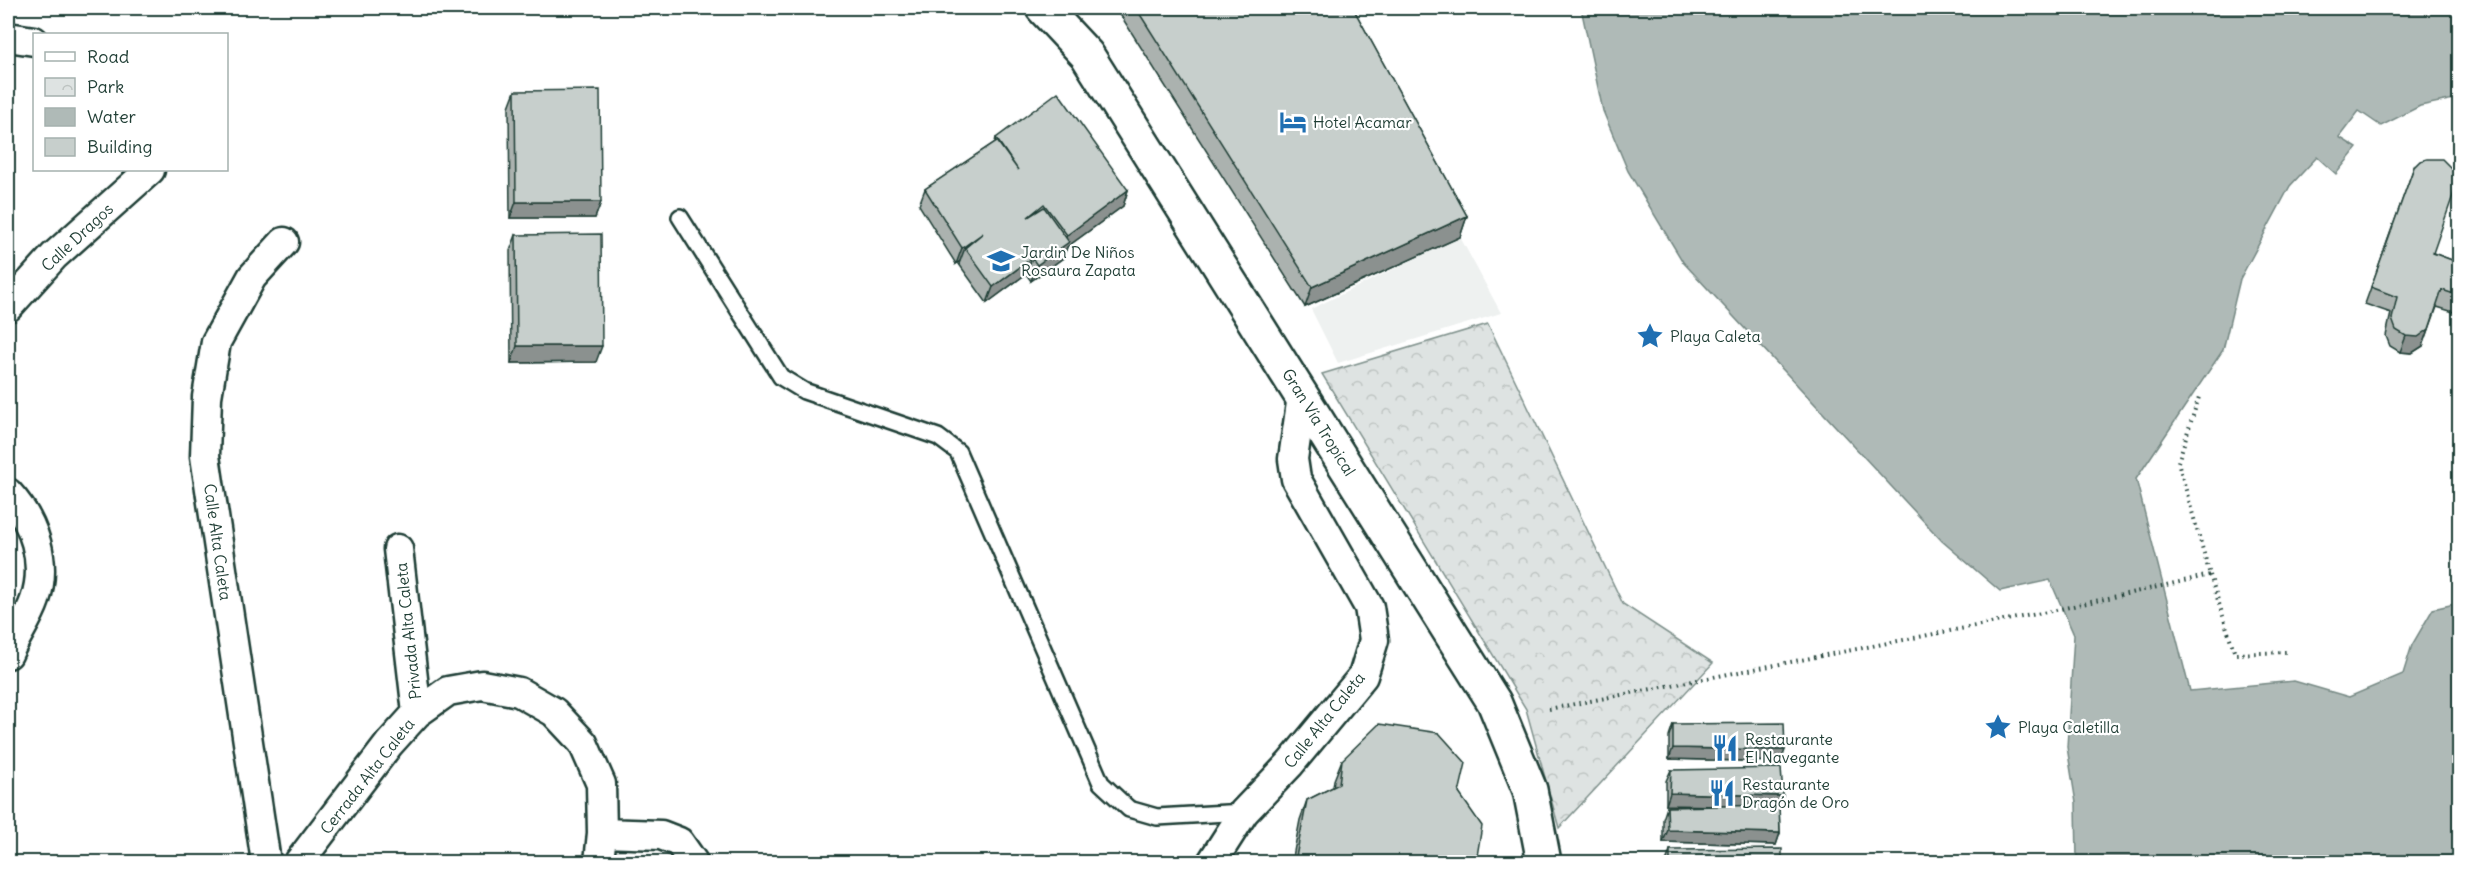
<svg xmlns="http://www.w3.org/2000/svg" width="2467" height="870" viewBox="0 0 2467 870" font-family="Delius,sans-serif">
<style>
.built{fill:#eef1f0}
.park{fill:url(#park-crowns);stroke:#7e908b;stroke-width:1.5}
.water{fill:#afbab7;stroke:#758883;stroke-width:1.5}
.lines{fill:none;stroke-linecap:round;stroke-linejoin:round}
.lane-casing{stroke:#1f3d34;stroke-width:20}
.street-casing{stroke:#1f3d34;stroke-width:33}
.primary-casing{stroke:#1f3d34;stroke-width:38}
.path{stroke:#1f3d34;stroke-width:4;stroke-dasharray:1.5 4.5;stroke-linecap:butt}
.lane{stroke:#fff;stroke-width:15}
.street{stroke:#fff;stroke-width:28}
.primary{stroke:#fff;stroke-width:33}
.wall{fill:#abb2af;stroke:#1f3d34;stroke-width:1.5}
.shaded-wall{fill:#8b918f;stroke:#1f3d34;stroke-width:1.5}
.building{fill:#c7cfcc;stroke:#1f3d34;stroke-width:1.5}
.labels{text-anchor:middle;stroke-width:4.5;stroke-linejoin:round;paint-order:stroke}
.poi-label{font-size:16px;fill:#1f3d34;stroke:#fff;text-anchor:start}
.street-label{font-size:16px;fill:#1f3d34;stroke:#fff}
</style>
<defs>
<pattern id="park-crowns" width="20" height="18" patternUnits="userSpaceOnUse" patternTransform="scale(1.5)"><rect width="20" height="18" fill="#dee3e2"/><path d="M2 6a3 3 0 1 1 6 0M12 15a3 3 0 1 1 6 0" fill="none" stroke="#bec4c2"/></pattern>
</defs>
<rect width="100%" height="100%" fill="#fff"/>
<filter id="ink" filterUnits="userSpaceOnUse"><feTurbulence type="fractalNoise" baseFrequency=".0167" numOctaves="2"/><feDisplacementMap in="SourceGraphic" scale="12" xChannelSelector="R" yChannelSelector="G"/><feConvolveMatrix kernelMatrix="1 2 1 2 8 2 1 2 1" color-interpolation-filters="sRGB"/></filter>
<g filter="url(#ink)">
<path class="built" d="M1460,237L1501,313L1338,363L1311,309Z"/>
<path class="park" d="M1488,324L1623,604L1713,663L1559,828L1526,709L1322,374Z"/>
<path class="water" d="M1581,8H2459V98L2420,106L2381,126L2359,111L2339,137L2357,148L2336,174L2317,157L2290,186L2240,279L2223,350L2136,479L2190,691L2294,681L2349,697L2403,674L2412,645L2433,609L2459,603V862H2077L2076,803L2067,747L2074,635L2050,580L2000,591L1942,541L1683,262L1628,171L1603,111Z"/>
<g class="lines">
<defs>
<path id="lane" d="M680,217L781,377L804,391L938,437L958,452L1101,783L1129,809L1157,817L1244,812"/>
<path id="street" d="M8,37L34,41
M8,307L54,256L150,170
M8,493C34,521 48,562 35,600C29,618 16,636 8,654
M398,549L417,713
M602,833L661,835L679,842L693,862
M266,862L205,456L207,397L216,342L252,277L284,242
M299,862L389,744L417,713L448,691L482,685L519,692L554,712L583,743L601,784L602,833L599,862
M1212,862L1244,812L1290,764L1363,676L1374,640L1369,607L1296,479L1293,459L1302,396"/>
<path id="primary" d="M1043,8L1087,55L1494,702L1530,790L1544,862"/>
</defs>
<use href="#lane" class="lane-casing"/>
<use href="#street" class="street-casing"/>
<use href="#primary" class="primary-casing"/>
<path class="path" d="M2210,575L2235,654L2287,652
M1549,709L2047,612L2210,575L2178,462L2199,397"/>
<use href="#lane" class="lane"/>
<use href="#street" class="street"/>
<use href="#primary" class="primary"/>
</g>
<path class="wall" d="M1116,8H1353L1467,216L1460,237L1305,307Z
M515,91L601,202L595,218H510L509,107Z
M996,138L1128,190L1123,206L1067,247L1063,258L1031,281L1026,274L987,303L959,264L960,261L956,264L919,205L925,189L995,142Z
M2414,167L2433,253L2460,263V314L2437,307L2423,346L2412,353L2400,352L2390,346L2386,336L2391,313L2365,304Z
M516,235L596,362L511,363L510,251Z
M1673,724L1781,762L1669,759V736Z
M1342,760L1459,793L1476,862H1292L1300,820L1307,800L1333,787L1334,780Z
M1671,770L1779,806L1780,833L1776,845L1663,842V819L1667,807L1731,806L1666,805V781Z
M1670,850L1782,862H1666Z"/>
<path class="shaded-wall" d="M1128,190L1123,206L1067,247L1063,258L1031,281L1037,265L1063,246L1067,235Z
M516,202H601L595,218H510Z
M1467,216L1460,237L1305,307L1312,287Z
M983,233L965,248L960,261L956,264L962,248Z
M1032,258L1026,274L987,303L993,287Z
M2429,329L2423,346L2412,353L2400,352L2406,336Z
M517,346H602L596,362L511,363Z
M1673,748L1785,750L1781,762L1669,759Z
M1670,793L1783,796L1778,807L1666,805Z
M1668,830L1780,833L1776,845L1663,842Z"/>
<path class="building" d="M1136,8H1353L1467,216L1312,287Z
M600,90L601,202H516L515,91Z
M1058,92L1128,190L1067,235L1044,204L1028,217L1044,207L1069,242L1037,265L1032,258L993,287L965,248L983,233L962,248L925,189L997,141L1018,170L996,138Z
M2427,159H2442L2454,171L2456,187L2433,253L2460,263V296L2442,290L2429,329L2418,337L2406,336L2396,330L2392,319L2397,297L2371,287L2414,167L2420,161Z
M601,234L602,346H517L516,235Z
M1784,723L1785,750L1673,748V724Z
M1379,724L1439,733L1466,763L1459,793L1482,826L1476,862H1295L1307,800L1339,784L1342,760Z
M1781,768L1783,796L1670,793L1671,770Z
M1779,805L1780,833L1668,830L1667,807Z
M1782,849V862H1670V850Z"/>
</g>
<defs>
<symbol id="hotel-bare" viewBox="-9 -9 18 18"><path d="M-6-4.5h1.5V1H6V5H4.5V3h-9V5H-6ZM-4 0a1.8 1.8 0 1 1 3.6 0ZM.5 0V-2.5h3Q6-2.5 6 0Z" fill="#1f6fb2" stroke="#fff" stroke-width="2.5" paint-order="stroke"/></symbol>
<symbol id="school-bare" viewBox="-9 -9 18 18"><path d="M0-5L7-2L0 1L-7-2ZM-4 1L0 2.5L4 1V4Q0 6-4 4Z" fill="#1f6fb2" stroke="#fff" stroke-width="2.5" paint-order="stroke"/></symbol>
<symbol id="sight-bare" viewBox="-9 -9 18 18"><path d="M0-6L1.8-2.2L6-1.7L2.9 1.2L3.7 5.4L0 3.3L-3.7 5.4L-2.9 1.2L-6-1.7L-1.8-2.2Z" fill="#1f6fb2" stroke="#fff" stroke-width="2.5" paint-order="stroke"/></symbol>
<symbol id="restaurant-bare" viewBox="-9 -9 18 18"><path d="M-5-6h1v4h1v-4h1v4h1v-4h1v5L-1.5 .5V6h-2V.5L-5-1ZM5-6V6H3V1.5H1.5Q1.5-4 5-6Z" fill="#1f6fb2" stroke="#fff" stroke-width="2.5" paint-order="stroke"/></symbol>
</defs>
<g fill-rule="evenodd">
<use href="#hotel-bare" x="1274" y="103" width="38" height="38"/>
<use href="#school-bare" x="982" y="242" width="38" height="38"/>
<use href="#sight-bare" x="1631" y="317" width="38" height="38"/>
<use href="#sight-bare" x="1979" y="708" width="38" height="38"/>
<use href="#restaurant-bare" x="1706" y="729" width="38" height="38"/>
<use href="#restaurant-bare" x="1703" y="774" width="38" height="38"/>
</g>
<g class="labels">
<g class="poi-label">
<text x="1313" y="128">Hotel Acamar</text>
<text x="1021" y="258">Jardin De Niños<tspan x="1021" dy="18">Rosaura Zapata</tspan></text>
<text x="1670" y="342">Playa Caleta</text>
<text x="2018" y="733">Playa Caletilla</text>
<text x="1745" y="745">Restaurante<tspan x="1745" dy="18">El Navegante</tspan></text>
<text x="1742" y="790">Restaurante<tspan x="1742" dy="18">Dragón de Oro</tspan></text>
</g>
<g class="street-label">
<text transform="translate(77 237) rotate(-43)" y="6">Calle Dragos</text>
<text transform="translate(1319 422) rotate(58)" y="6">Gran Vía Tropical</text>
<text transform="translate(218 542) rotate(82)" y="6">Calle Alta Caleta</text>
<text transform="translate(408 631) rotate(-96)" y="6">Privada Alta Caleta</text>
<text transform="translate(1324 720) rotate(-51)" y="6">Calle Alta Caleta</text>
<text transform="translate(367 776) rotate(-52)" y="6">Cerrada Alta Caleta</text>
</g>
</g>
<rect width="2467" height="870" fill="none" stroke="#fff" stroke-width="30"/>
<rect x="15" y="15" width="2437" height="840" fill="none" stroke="#1f3d34" stroke-width="2" filter="url(#ink)"/>
<rect x="33" y="33" width="195" height="138" fill="#ffffff" stroke="#a5b1ae" stroke-width="1.5"/>
<rect x="45" y="52" width="30" height="9" fill="#ffffff" stroke="#a5b1ae" stroke-width="1.5"/>
<text x="87" y="63" font-size="18" fill="#1f3d34">Road</text>
<rect x="45" y="78" width="30" height="18" fill="url(#park-crowns)" stroke="#a5b1ae" stroke-width="1.5"/>
<text x="87" y="93" font-size="18" fill="#1f3d34">Park</text>
<rect x="45" y="108" width="30" height="18" fill="#afbab7" stroke="#a5b1ae" stroke-width="1.5"/>
<text x="87" y="123" font-size="18" fill="#1f3d34">Water</text>
<rect x="45" y="138" width="30" height="18" fill="#c7cfcc" stroke="#a5b1ae" stroke-width="1.5"/>
<text x="87" y="153" font-size="18" fill="#1f3d34">Building</text>
</svg>
